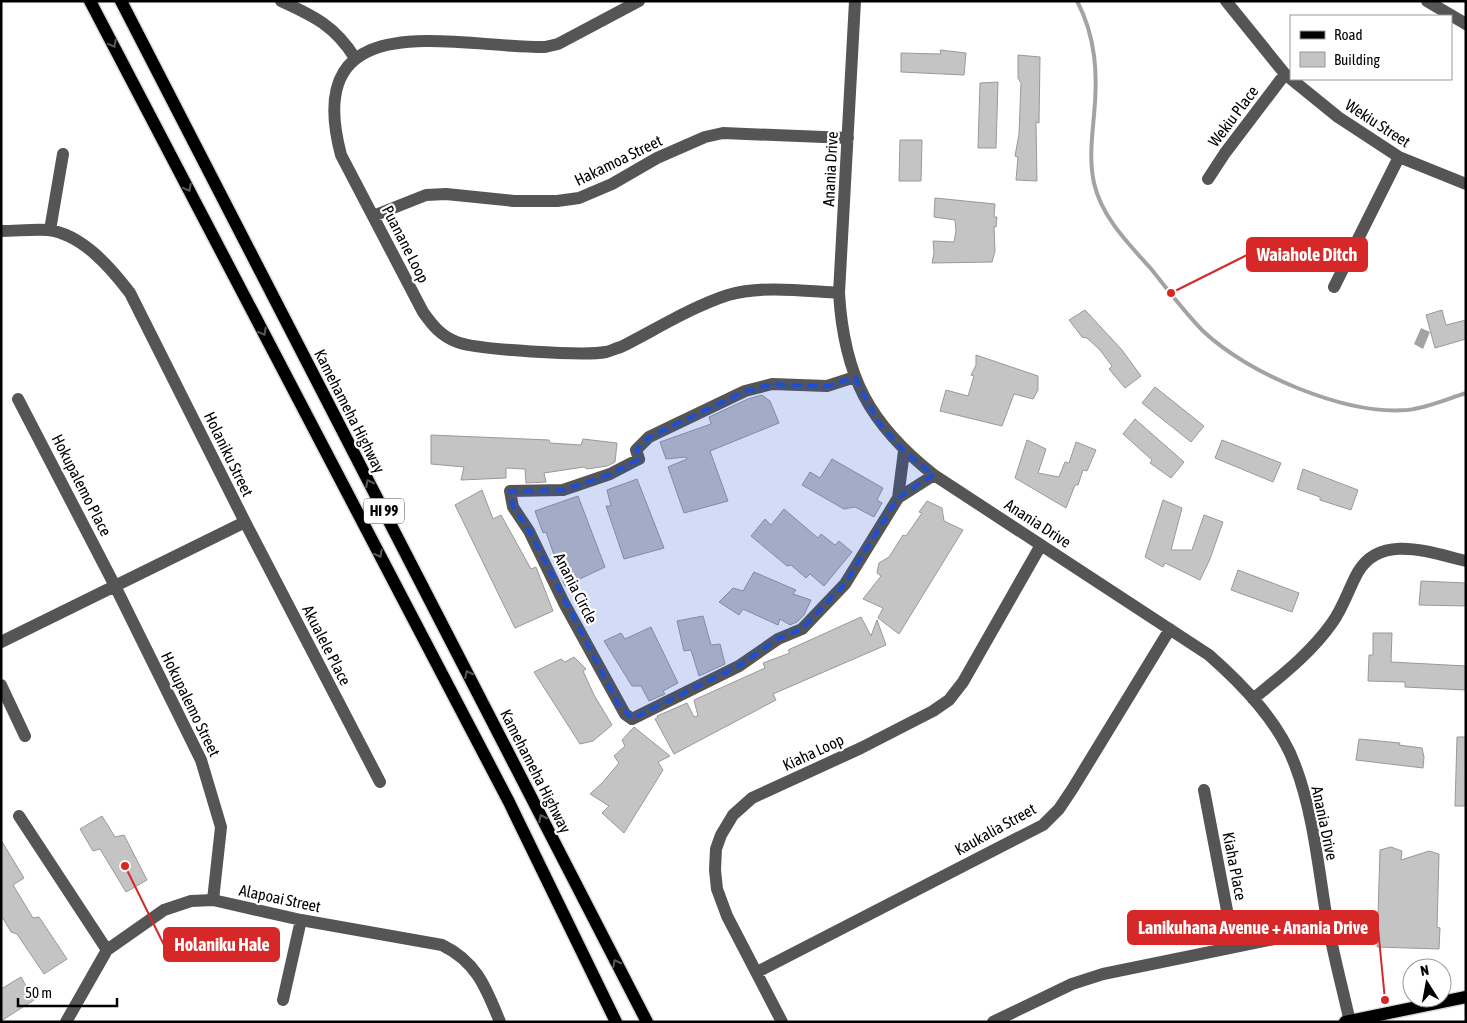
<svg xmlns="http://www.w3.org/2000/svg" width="1467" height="1023" viewBox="0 0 1467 1023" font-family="'Asap Condensed',sans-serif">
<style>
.water{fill:#a3a3a3}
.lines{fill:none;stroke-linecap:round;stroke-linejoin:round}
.stream{stroke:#a3a3a3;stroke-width:4}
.building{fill:#c4c4c4;stroke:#999}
.major-casing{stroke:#dbdbdb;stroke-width:15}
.minor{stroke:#555;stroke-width:12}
.major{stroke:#000;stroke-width:12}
.oneway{stroke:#595959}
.marked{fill:#1d4ed8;fill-opacity:0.2;stroke:#1d4ed8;stroke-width:4;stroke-dasharray:10 6;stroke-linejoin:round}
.labels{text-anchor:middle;stroke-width:4.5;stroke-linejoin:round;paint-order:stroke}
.shield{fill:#fff;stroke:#4c4c4c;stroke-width:1}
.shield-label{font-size:15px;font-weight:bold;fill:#000}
.street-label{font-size:16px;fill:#000;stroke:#fff}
.leader{fill:none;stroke:#d62828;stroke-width:2}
.callout-dot{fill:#d62828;stroke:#fff;stroke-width:2}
.callout{fill:#d62828;stroke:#d62828;stroke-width:2}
.callout-label{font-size:18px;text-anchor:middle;font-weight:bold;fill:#fff}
</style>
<rect width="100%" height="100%" fill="#fff"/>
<path class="water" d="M1421,328L1430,332L1423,349L1414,344Z"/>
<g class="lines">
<path class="stream" d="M1077,1C1096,37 1098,75 1094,115C1092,138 1089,160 1094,183C1102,218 1129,244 1152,270C1168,290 1185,313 1203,331C1248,374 1345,415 1407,410C1426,408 1447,399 1466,393"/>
</g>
<path class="building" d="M940,50L966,53L964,75L901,72V53L941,54Z
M1018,55L1040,57L1039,123L1036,122L1037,181L1016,180L1018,157L1015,156L1019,134L1021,83L1018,78Z
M998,82L996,148H978L980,83Z
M900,140H922L921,181H899Z
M935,198L995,204L994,217H997L996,227H994L995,251L992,262L932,263L934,253L933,241L954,242L956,231L955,220L934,217Z
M1085,310L1122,350L1141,376L1125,388L1109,369L1112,366L1100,350L1087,338L1082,337L1069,320Z
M1442,310L1446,325L1466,320V339L1435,348L1426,315Z
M976,355L1038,376V390L1033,399L1014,394L1002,426L940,411L946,390L968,396L974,376L971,375L976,365Z
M1155,387L1204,426L1191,442L1142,403Z
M762,395L770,401L779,423L710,451L728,501L684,513L668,467L687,459L686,457L666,459L660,442L711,424L709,417L748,399Z
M1135,419L1184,462L1171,478L1150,463L1152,460L1123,434Z
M431,435L549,440L550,443L581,445L583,439L617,443L615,462L607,466L587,469L584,467L544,473L546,482L526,483L525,469L506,468V478L461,480L464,467L431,464Z
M1027,440L1046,449L1038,473L1059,477L1065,462L1069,463L1076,442L1096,450L1087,471L1083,470L1078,485H1075L1066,508L1015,478Z
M1222,440L1281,463L1273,482L1215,458Z
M832,459L883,488L877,500L882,503L874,517L855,507L844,509L802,485L810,472L820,478Z
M1303,469L1358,490L1351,510L1320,500V497L1297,489Z
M637,479L664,548L624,559L606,506H611L607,490Z
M482,490L493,519L501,515L531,569L536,567L553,611L515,628L455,505Z
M578,496L605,567L565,586L546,532L543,533L535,511Z
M1163,500L1182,508L1171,550H1192L1204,515L1223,522L1210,559L1200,580L1165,563L1163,567L1145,557Z
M927,501L942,508L944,521L963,530L899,634L878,618L883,608L863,599L881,576L877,573L879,563L889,557L903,535L906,536L922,513L919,512Z
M784,509L818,538L821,534L835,545L839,541L852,552L824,586L810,574L806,578L791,565L787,566L751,536L765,519L771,525Z
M1238,570L1299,593L1292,612L1231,590Z
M754,572L796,590L793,594L811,600L804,615L797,622L790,625L780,619L778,625L743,609L739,615L719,602L733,588L743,591Z
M1421,581L1466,583V606L1419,605Z
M703,616L711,645L720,644L725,664L699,676L691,650L684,651L677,621Z
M861,617L871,636L877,620L886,645L773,694L776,700L674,754L655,719L658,717L657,716L687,703L694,717L698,716L694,700L765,668L763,663L790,653L788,650Z
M651,627L678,683L663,691L665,694L649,701L641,686H632L604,641L621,633L625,639Z
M1373,633H1392L1391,662L1466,666V690L1405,687V682L1368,681L1369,655H1373Z
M574,657L586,669L583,671L594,695L612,725L593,741L580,744L534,672L561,659L565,662Z
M634,727L670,756L658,762L663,770L624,833L602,813L609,806L590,794L603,782L619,763L614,756L625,746L622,740Z
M1457,737H1466V806H1455Z
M1359,739L1400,743L1399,745L1422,748L1424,757L1423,768L1356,760Z
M102,816L115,837L124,835L147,880L126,892L100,849L93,851L80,829Z
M1,840L24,878L13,885L33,918L39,917L67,959L44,974L17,934L11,932L1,915Z
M1391,847L1402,851L1401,860L1429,851L1439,854L1437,927L1440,928L1439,949L1377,947L1380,850Z
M21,977L34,1000L1,1021V989Z"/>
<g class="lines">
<defs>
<path id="major" d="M90,1L509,802L616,1022
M121,1L647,1022
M1345,1022L1466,997"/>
</defs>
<use href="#major" class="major-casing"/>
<path class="minor" d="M281,1C314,16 335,26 355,58
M639,1L558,44L545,47C455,48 300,1 341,155L423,312C433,326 441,336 457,342C477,350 585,356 606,352C611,351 616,348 621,347C655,330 691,307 728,295C763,285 804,291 839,293
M855,1L839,293C844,376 869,424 934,475L1209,655C1243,685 1279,722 1295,765C1313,812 1318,865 1326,914C1332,950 1342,986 1350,1022
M1226,1L1285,74L1338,117L1399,157L1466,184
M1427,1L1466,24
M1208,179L1225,153L1285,74
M373,216L426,195L446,194L514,201H557L579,198L612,184L657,158L705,137L723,133L848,138
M50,230L63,154
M1,231C16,231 33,229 48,230C82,234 111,268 130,293L245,522L380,782
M1334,287L1399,157
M855,377L827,386L772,384L745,391L649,437L636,450L639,459L610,474L563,490L510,491L513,507L529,531L564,603L625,714L632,719L739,666L778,639L802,629L845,584L898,498L934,475
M18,399L115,586L201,760L221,827L213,900
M898,498L904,451
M1,642L245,522
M1,685L25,736
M1253,699C1281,676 1311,653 1332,623C1343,608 1349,588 1358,572C1381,533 1431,553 1466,561
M1204,790L1234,947
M19,816L107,950
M757,972L1043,825L1059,809L1073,788L1170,629
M283,1000L301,920
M66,1022L107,950L164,910L191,901L213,900L301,920L442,945C477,962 486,988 500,1022
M782,1022L727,916L717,889L715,870L716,849L721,835L733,815L752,798L861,748L933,711L949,700L963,682L1041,545
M993,1022L1072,984L1103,974L1328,928"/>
<use href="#major" class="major"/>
</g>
<defs><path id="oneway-chevron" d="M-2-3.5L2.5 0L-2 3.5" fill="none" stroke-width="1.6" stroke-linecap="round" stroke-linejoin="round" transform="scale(1.25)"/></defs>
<g class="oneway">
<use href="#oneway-chevron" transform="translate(113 44) rotate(62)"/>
<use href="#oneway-chevron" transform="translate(188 188) rotate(62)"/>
<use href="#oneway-chevron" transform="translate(263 332) rotate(62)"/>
<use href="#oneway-chevron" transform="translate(369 483) rotate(-117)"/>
<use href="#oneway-chevron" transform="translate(379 554) rotate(62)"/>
<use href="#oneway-chevron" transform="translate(468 674) rotate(-117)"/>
<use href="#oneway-chevron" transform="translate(542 818) rotate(-117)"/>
<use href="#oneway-chevron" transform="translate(616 963) rotate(-117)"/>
</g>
<path class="marked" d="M855,377L878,421L904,451L934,475L898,498L845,584L802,629L778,639L739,666L632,719L618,704L529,531L513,507L510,491L563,490L610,474L639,459L636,450L649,437L745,391L772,384L827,386Z"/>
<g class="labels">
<rect class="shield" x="364" y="498.5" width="40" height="25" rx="4"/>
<g class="shield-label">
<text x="384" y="516">HI 99</text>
</g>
<g class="street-label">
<text transform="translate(1233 116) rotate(-53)" y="6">Wekiu Place</text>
<text transform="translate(1378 123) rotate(33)" y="6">Wekiu Street</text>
<text transform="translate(618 160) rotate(-26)" y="6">Hakamoa Street</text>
<text transform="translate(830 169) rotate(-87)" y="6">Anania Drive</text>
<text transform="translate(406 244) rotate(63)" y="6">Puanane Loop</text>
<text transform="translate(350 411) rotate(63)" y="6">Kamehameha Highway</text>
<text transform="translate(229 454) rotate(64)" y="6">Holaniku Street</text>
<text transform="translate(82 485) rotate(63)" y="6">Hokupalemo Place</text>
<text transform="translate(1038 523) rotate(33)" y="6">Anania Drive</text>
<text transform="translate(576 588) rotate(63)" y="6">Anania Circle</text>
<text transform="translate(327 645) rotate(63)" y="6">Akualele Place</text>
<text transform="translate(191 704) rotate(64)" y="6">Hokupalemo Street</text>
<text transform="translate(813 752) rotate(-25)" y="6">Kiaha Loop</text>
<text transform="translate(536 771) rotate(63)" y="6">Kamehameha Highway</text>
<text transform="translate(1325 823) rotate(78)" y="6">Anania Drive</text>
<text transform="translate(995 829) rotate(-29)" y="6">Kaukalia Street</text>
<text transform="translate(1235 866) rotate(79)" y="6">Kiaha Place</text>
<text transform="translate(280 898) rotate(12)" y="6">Alapoai Street</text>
</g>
</g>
<path class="leader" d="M1171 293L1247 255M1385 1000L1378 928M125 866L164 945"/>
<g class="callout-dot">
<circle cx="1171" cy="293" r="5"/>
<circle cx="1385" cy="1000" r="5"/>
<circle cx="125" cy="866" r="5"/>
</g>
<g class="callout">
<rect x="1247" y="238" width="120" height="33" rx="5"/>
<rect x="1128" y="911" width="250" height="33" rx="5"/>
<rect x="164" y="928" width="115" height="33" rx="5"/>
</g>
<g class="callout-label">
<text x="1307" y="261">Waiahole Ditch</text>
<text x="1253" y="934">Lanikuhana Avenue + Anania Drive</text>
<text x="222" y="951">Holaniku Hale</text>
</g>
<rect width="1467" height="1023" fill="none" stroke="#000000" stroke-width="5"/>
<rect x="1290" y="15" width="162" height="65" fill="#ffffff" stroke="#999999"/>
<rect x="1300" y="31" width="25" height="8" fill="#000000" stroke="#999999"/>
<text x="1334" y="40" font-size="15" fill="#000000">Road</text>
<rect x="1300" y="52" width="25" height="15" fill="#c4c4c4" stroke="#999999"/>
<text x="1334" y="65" font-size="15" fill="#000000">Building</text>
<g transform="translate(1427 983) rotate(349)"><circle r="24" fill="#ffffff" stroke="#999999"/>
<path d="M0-4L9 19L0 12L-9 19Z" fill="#000000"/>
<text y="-8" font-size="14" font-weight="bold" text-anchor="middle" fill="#000000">N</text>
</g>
<path d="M18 998v8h99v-8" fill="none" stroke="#000000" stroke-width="2.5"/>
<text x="25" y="998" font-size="15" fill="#000000" stroke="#ffffff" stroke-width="4" paint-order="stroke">50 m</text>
</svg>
